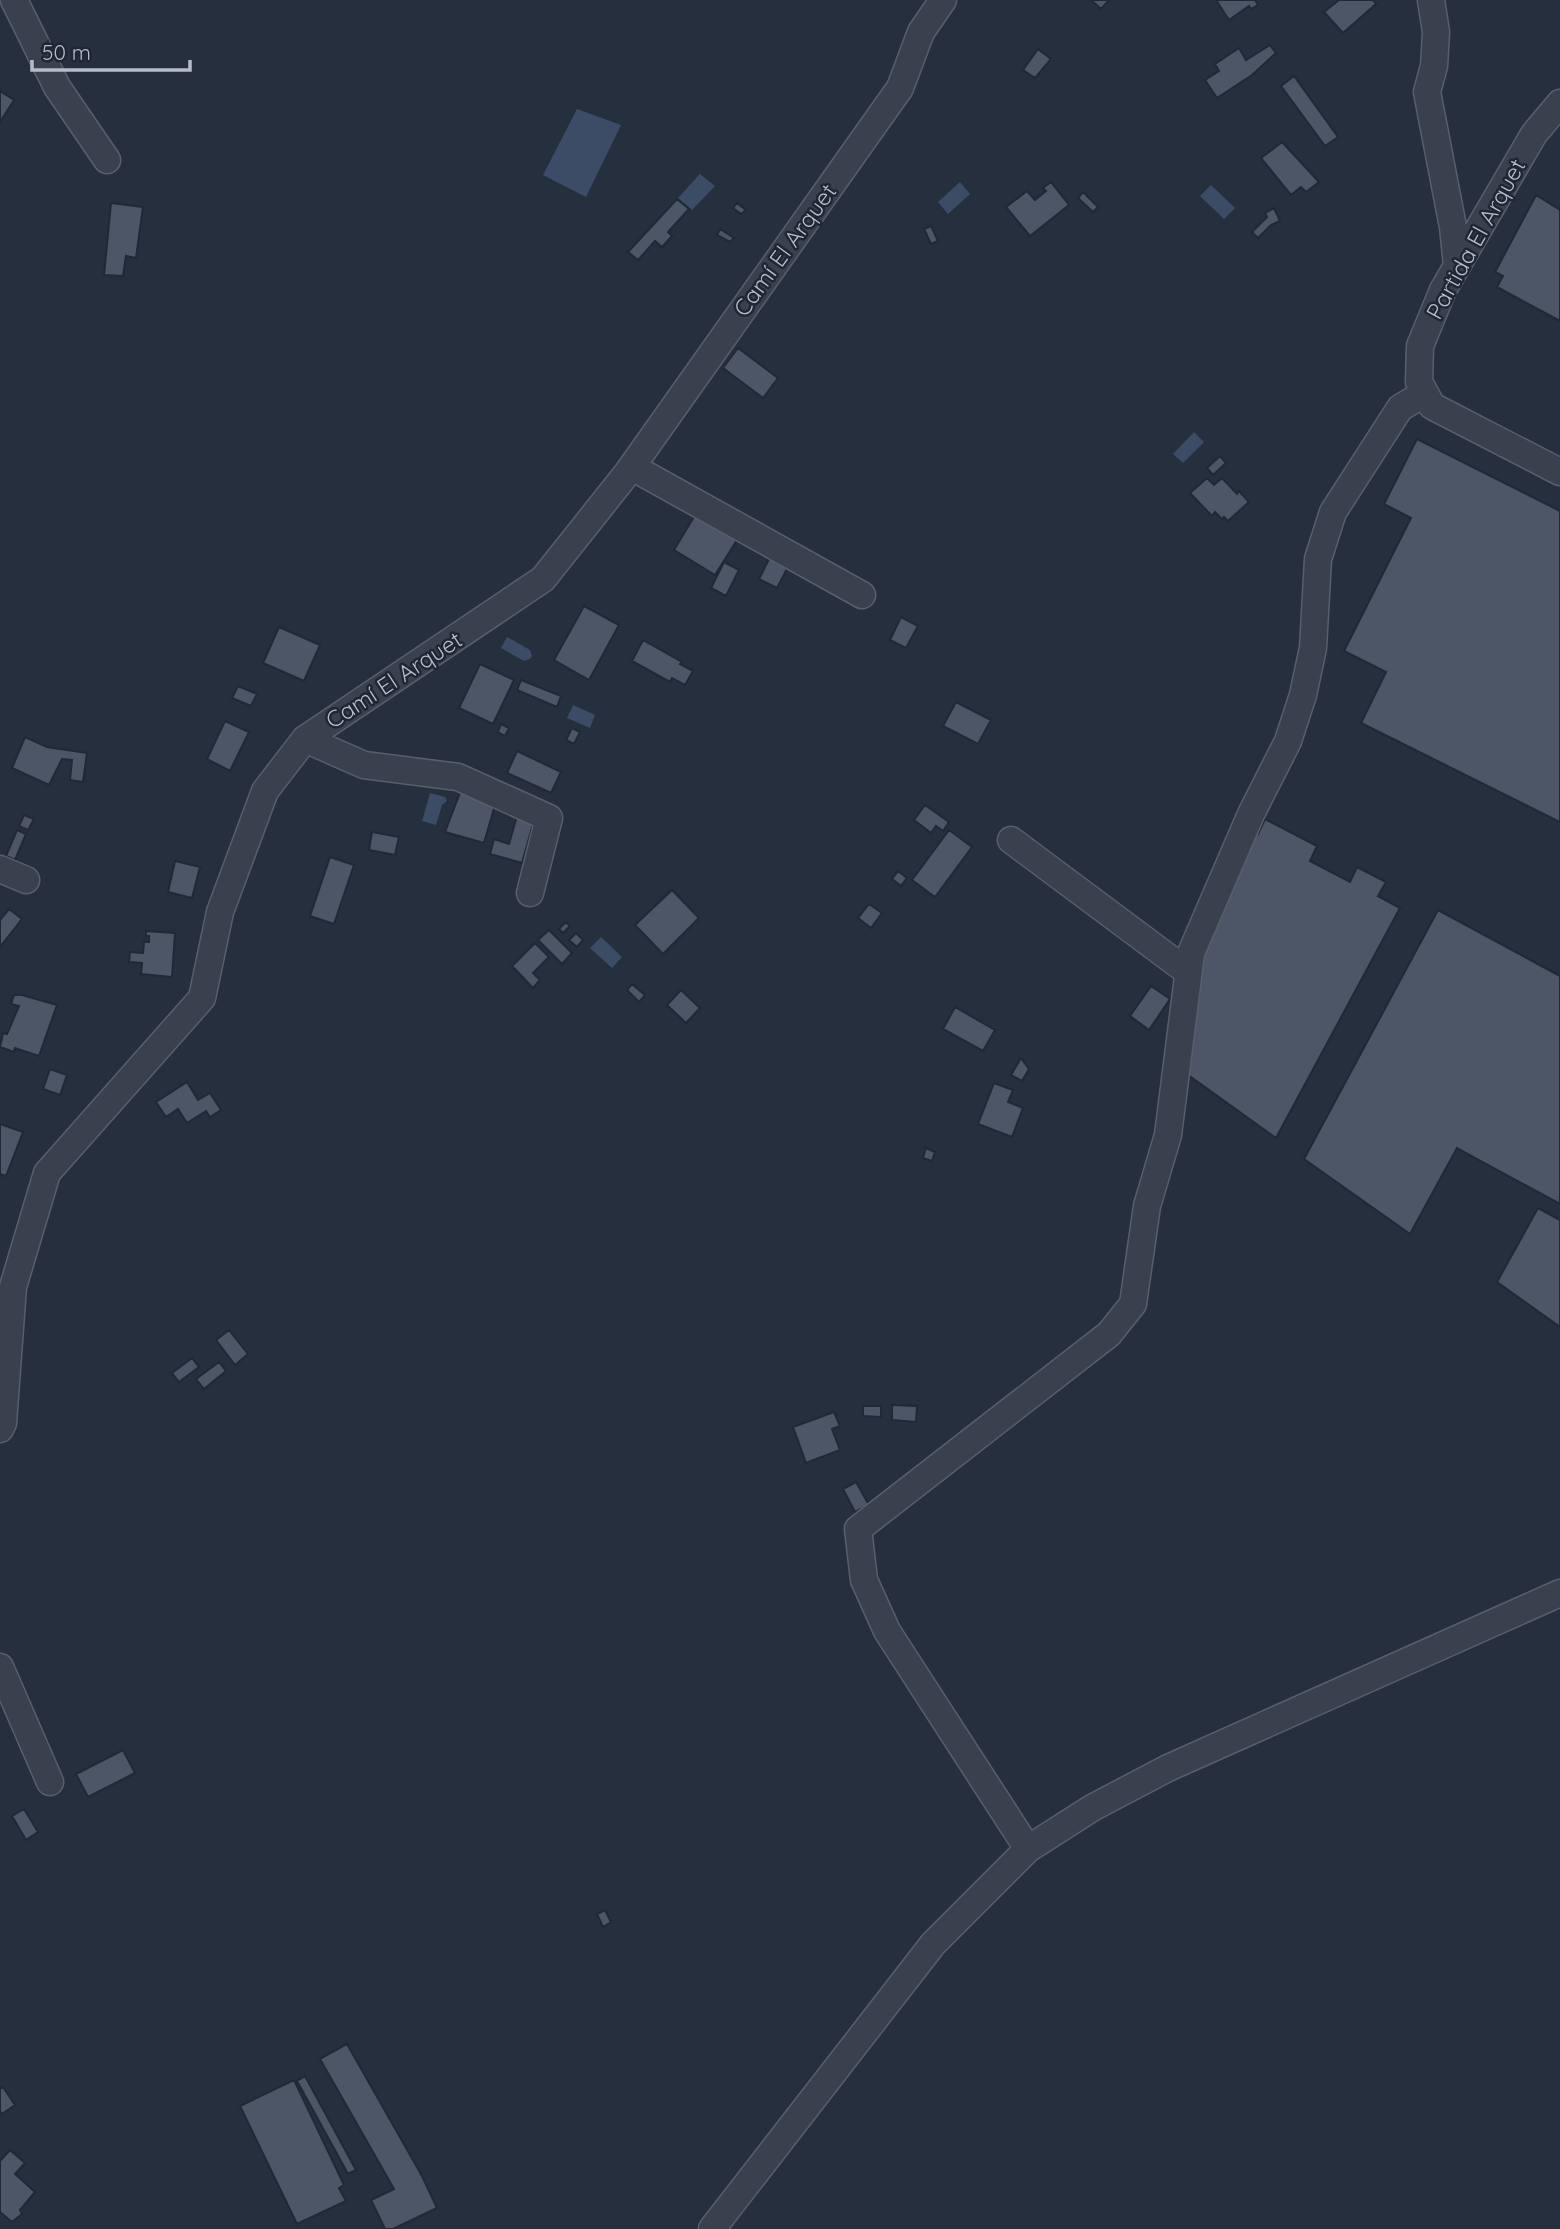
<svg xmlns="http://www.w3.org/2000/svg" width="1560" height="2229" viewBox="0 0 1560 2229" font-family="Quicksand,sans-serif">
<style>
.water{fill:#3c4c66}
.building{fill:#4c5667;stroke:#212836;stroke-width:2}
.lines{fill:none;stroke-linecap:round;stroke-linejoin:round}
.minor-casing{stroke:#585f6c;stroke-width:29}
.minor{stroke:#3a414e;stroke-width:26}
.labels{text-anchor:middle;stroke-width:5;stroke-linejoin:round;paint-order:stroke}
.street-label{font-size:23px;fill:#b6bdc9;stroke:#1f2634}
</style>
<rect width="100%" height="100%" fill="#262f3e"/>
<path class="water" d="M577,109L621,125L586,197L543,175Z
M700,174L715,186L692,210L678,198Z
M960,182L970,194L948,214L938,202Z
M1211,185L1235,208L1224,219L1200,196Z
M1194,432L1204,442L1183,463L1173,454Z
M507,637L530,650L532,656L530,659L524,661L501,648Z
M573,705L595,715L590,728L567,718Z
M430,793L445,797L447,801L442,805L436,825L422,821Z
M601,937L622,957L612,968L590,948Z"/>
<path class="building" d="M1091,0H1109L1101,9Z
M1216,0H1255L1258,5L1251,9L1249,6L1229,20Z
M1339,0H1373L1376,4L1343,33L1324,12Z
M1270,45L1276,53L1252,75L1217,98L1205,80L1219,71L1215,64L1239,48L1246,60Z
M1038,49L1051,59L1035,78L1023,70Z
M1294,76L1338,137L1325,146L1281,86Z
M0,91L14,100L0,122Z
M1282,142L1319,182L1306,192L1301,187L1291,195L1261,158Z
M1051,182L1069,205L1030,236L1006,207L1027,191L1035,200L1046,191L1043,188Z
M1083,192L1098,207L1093,212L1078,198Z
M1536,195L1560,210V321L1497,287L1503,276L1495,272Z
M677,199L689,209L668,232L672,236L662,247L655,241L638,260L628,252Z
M111,203L143,207L136,258L126,256L123,276L104,275Z
M737,203L746,210L741,214L733,208Z
M1274,208L1280,221L1271,225L1258,238L1252,232L1267,217L1265,213Z
M931,226L938,241L931,244L924,229Z
M720,229L734,238L730,242L717,235Z
M738,348L778,378L763,398L723,368Z
M1417,439L1560,511V822L1361,723L1386,672L1344,651L1411,518L1384,504Z
M1220,456L1226,463L1213,475L1207,468Z
M1207,478L1214,485L1222,478L1237,494L1239,491L1249,502L1228,521L1224,517L1222,519L1215,512L1212,516L1190,493Z
M695,515L737,540L715,575L674,550Z
M770,557L788,567L777,588L759,579Z
M724,562L739,570L726,596L711,588Z
M584,606L619,625L589,680L554,660Z
M901,617L918,626L906,648L890,640Z
M279,627L320,645L304,681L263,663Z
M643,640L682,662L680,664L693,671L685,685L672,678L670,682L632,661Z
M480,664L514,680L493,724L459,708Z
M521,680L561,696L557,707L517,690Z
M238,686L257,694L251,706L232,698Z
M956,702L991,720L978,744L943,726Z
M225,721L249,732L230,771L207,759Z
M501,724L509,728L505,736L498,732Z
M572,728L580,732L574,744L566,740Z
M25,737L47,747L87,753L83,782L70,780L72,760L62,759L49,785L12,768Z
M517,751L561,772L551,793L507,773Z
M461,790L497,798L484,843L445,832Z
M925,805L949,822L943,831L936,826L931,833L914,820Z
M24,815L34,819L28,830L19,826Z
M517,816L535,817L522,863L490,854L494,839L509,844Z
M1265,819L1317,846L1310,861L1350,882L1357,867L1386,882L1378,896L1400,908L1276,1138L1184,1072L1202,956L1253,831L1258,834Z
M17,830L26,834L15,860L6,856Z
M949,830L972,847L935,897L912,880Z
M372,832L399,837L395,855L369,850Z
M330,857L354,865L334,924L310,916Z
M175,861L200,867L192,898L168,892Z
M898,871L907,878L901,886L892,879Z
M672,890L699,918L663,954L635,925Z
M869,904L882,913L871,928L858,918Z
M9,909L22,919L0,947V920Z
M1438,910L1560,976V1204L1457,1148L1410,1234L1304,1159Z
M566,922L570,926L563,933L559,929Z
M549,930L572,953L562,964L538,940Z
M146,931L175,933L172,977L141,974L142,963L129,962L130,952L143,953L144,942H149V936H146Z
M576,933L583,940L577,947L569,940Z
M535,943L549,957L533,973L540,980L533,988L512,966Z
M632,984L645,995L639,1002L627,990Z
M1151,986L1170,999L1149,1030L1130,1016Z
M681,990L700,1008L686,1023L667,1005Z
M14,995H22L57,1005L39,1056L15,1048L14,1052L0,1047L3,1033L7,1034L19,1006L11,1004Z
M955,1007L995,1030L983,1051L943,1029Z
M1021,1058L1029,1069L1022,1081L1011,1075Z
M50,1069L67,1075L60,1095L43,1089Z
M187,1082L198,1100L210,1093L221,1110L210,1117L206,1111L187,1123L178,1109L166,1117L156,1102Z
M994,1083L1013,1090L1008,1102L1023,1108L1012,1137L978,1124Z
M0,1124L23,1132L6,1176L0,1174Z
M926,1148L935,1152L932,1161L923,1158Z
M1538,1208L1560,1220V1327L1497,1282Z
M229,1330L248,1354L235,1365L216,1340Z
M192,1358L199,1367L179,1382L172,1373Z
M219,1362L226,1371L204,1389L196,1379Z
M892,1405L917,1406L916,1422L892,1420Z
M863,1406H881V1417L863,1416Z
M834,1412L840,1426L832,1429L840,1450L806,1463L793,1427Z
M856,1482L869,1505L855,1512L843,1489Z
M123,1750L135,1773L88,1797L76,1774Z
M24,1809L38,1832L26,1840L12,1816Z
M605,1910L611,1922L603,1927L597,1914Z
M347,2044L422,2176L437,2208L393,2229H385L371,2200L394,2189L320,2059Z
M305,2076L356,2170L348,2174L297,2081Z
M294,2080L344,2185L339,2188L346,2201L297,2224L240,2106Z
M3,2087L15,2105L2,2114L0,2111V2089Z
M10,2150L25,2163L15,2174L35,2192L20,2210L22,2214L12,2222L0,2212V2161Z"/>
<g class="lines">
<defs>
<path id="minor" d="M14,0L57,87L107,160
M1431,0L1436,32L1434,66L1427,92L1453,227L1457,266
M1560,103L1534,134L1443,290L1420,346L1419,382L1432,406L1560,472
M632,467L862,595
M305,739L364,765L458,777L549,818L530,893
M1011,840L1188,972
M0,869L26,880
M0,1429L3,1423L13,1287L47,1173L202,998L220,912L265,791L305,739L543,579L628,472L900,88L921,32L943,0
M0,1667L50,1782
M1028,1849L887,1631L864,1580L858,1529L1109,1334L1133,1304L1147,1206L1168,1135L1191,953L1251,814L1288,741L1303,695L1313,648L1318,559L1333,512L1400,408L1425,393
M712,2229L933,1944L1028,1849L1092,1808L1168,1768L1560,1593"/>
</defs>
<use href="#minor" class="minor-casing"/>
<use href="#minor" class="minor"/>
</g>
<g class="labels">
<g class="street-label">
<text transform="translate(1476 239) rotate(-61)" y="8">Partida El Arquet</text>
<text transform="translate(785 250) rotate(-54)" y="8">Camí El Arquet</text>
<text transform="translate(394 680) rotate(-33)" y="8">Camí El Arquet</text>
</g>
</g>
<path d="M32 60v10h158v-10" fill="none" stroke="#b6bdc9" stroke-width="3.5"/>
<text x="42" y="60" font-size="21" fill="#b6bdc9" stroke="#1f2634" stroke-width="5" paint-order="stroke">50 m</text>
</svg>
